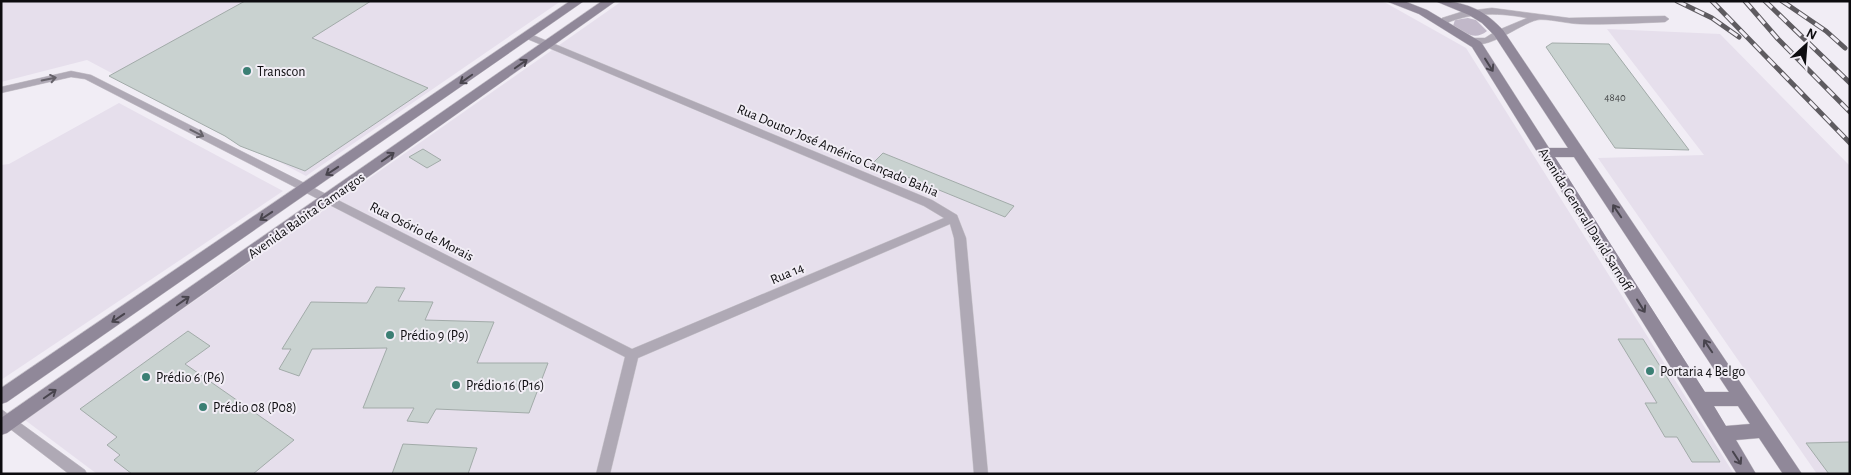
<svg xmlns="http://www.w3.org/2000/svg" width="1851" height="475" viewBox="0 0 1851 475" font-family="'Alegreya Sans',sans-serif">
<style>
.built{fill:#e6dfec}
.green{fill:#c1b8c9}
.building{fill:#c9d2d0;stroke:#a2aba9}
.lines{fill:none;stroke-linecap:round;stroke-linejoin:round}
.minor-casing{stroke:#cdc9d0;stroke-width:1}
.secondary-casing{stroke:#cdc9d0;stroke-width:1}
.minor{fill:#afa9b5;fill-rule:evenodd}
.secondary{fill:#908899;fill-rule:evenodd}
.rail-casing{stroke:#5e5b60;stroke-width:5}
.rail{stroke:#f1edf5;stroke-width:3;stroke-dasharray:10;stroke-linecap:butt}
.oneway{stroke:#48444d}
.oneway2{stroke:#66626a}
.poi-dot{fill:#3b7f74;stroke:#f1edf5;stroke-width:2}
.labels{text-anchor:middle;stroke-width:4;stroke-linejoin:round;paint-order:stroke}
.number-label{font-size:11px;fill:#3c3e3f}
.poi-label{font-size:14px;fill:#0d0c0f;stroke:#f1edf5;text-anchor:start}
.street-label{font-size:14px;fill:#0d0c0f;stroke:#f1edf5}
</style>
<rect width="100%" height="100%" fill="#f1edf5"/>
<path class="built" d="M1,1H561L306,176L87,60L1,82Z
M622,1H1378L1386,3L1466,48L1734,474H97L25,420Z
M1607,29L1720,34L1850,166V474H1817L1598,158L1704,155Z
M119,103L283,191L1,380V165L9,164Z"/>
<path class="green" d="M1468,18L1476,20L1487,31C1475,41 1465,33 1453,26L1455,20Z"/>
<path class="building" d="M245,1H371L312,38L428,88L305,171L240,146L225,136L109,76Z
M1552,43L1609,44L1689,150L1615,148L1546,47Z
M423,149L441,160L427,168L409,157Z
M883,153L1014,206L1005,217L873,163Z
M376,287L405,288L398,301L433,302L425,320L494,322L477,363H548L529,413L436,409L428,423L407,421L414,408H363L387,348L312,349L299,376L279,369L291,349H282L311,302L367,303Z
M188,331L210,346L185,364L294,440L253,474H132L114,460L120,455L107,445L117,437L80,409Z
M1618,339H1643L1720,462H1692L1677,437H1665L1645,403H1657Z
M1850,442V474H1829L1806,443Z
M403,444L477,448L468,474H392Z"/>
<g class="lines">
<defs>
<path id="minor" d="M1492,8L1569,18L1665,16L1669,19L1665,22C1637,23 1608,25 1580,24C1569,24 1546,18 1537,20C1519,24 1483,55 1466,41L1471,38H1485L1496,31L1527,18C1500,13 1476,12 1449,22L1447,26L1444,27L1440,24L1442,18L1461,12Z
M528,33L932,200L957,215L966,238L988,474H974L954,238L950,224L638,358L610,474H596L625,357L85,79L71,77L1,93V87L71,71L91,75L632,349L944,218L924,206L525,38V34Z
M1,409L85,470L87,474H69L1,422Z"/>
<path id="secondary" d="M570,1H584L7,402L1,404V388Z
M602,1H616L7,433L1,435V418Z
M1386,1H1404L1427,10L1481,42L1549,148H1568L1494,35L1482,23L1469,15L1435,1C1465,1 1483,9 1503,30L1802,474H1783L1759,438L1736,440L1756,474H1737L1472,47L1419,14ZM1555,157H1574L1729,392H1705ZM1714,406H1738L1750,424L1726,426Z"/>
</defs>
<use href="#minor" class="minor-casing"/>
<use href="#secondary" class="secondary-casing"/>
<use href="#minor" class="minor"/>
<use href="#secondary" class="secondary"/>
<defs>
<path id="rail" d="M1677,1L1712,18L1739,37
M1712,1L1850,143
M1745,1L1778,39L1850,112
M1765,1L1850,83
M1782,1L1826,31L1845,48"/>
</defs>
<use href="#rail" class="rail-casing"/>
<use href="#rail" class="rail"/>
</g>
<defs><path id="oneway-shaft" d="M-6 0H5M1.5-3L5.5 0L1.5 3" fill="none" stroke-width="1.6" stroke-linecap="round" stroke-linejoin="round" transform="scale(1.25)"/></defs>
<g class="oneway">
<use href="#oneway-shaft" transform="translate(521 64) rotate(-35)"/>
<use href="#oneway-shaft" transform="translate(1489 65) rotate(58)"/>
<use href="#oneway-shaft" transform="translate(466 79) rotate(145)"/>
<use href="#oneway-shaft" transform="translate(388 157) rotate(-35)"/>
<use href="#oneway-shaft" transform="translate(332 171) rotate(146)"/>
<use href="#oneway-shaft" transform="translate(1617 211) rotate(-124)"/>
<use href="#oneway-shaft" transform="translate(266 216) rotate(146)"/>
<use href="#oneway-shaft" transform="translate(183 301) rotate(-35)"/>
<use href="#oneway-shaft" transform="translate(1641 306) rotate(58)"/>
<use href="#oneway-shaft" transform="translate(118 318) rotate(146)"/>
<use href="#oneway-shaft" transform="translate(1708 346) rotate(-124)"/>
<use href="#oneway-shaft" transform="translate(50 394) rotate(-35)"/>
<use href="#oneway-shaft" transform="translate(1737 458) rotate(57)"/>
</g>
<g class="oneway2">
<use href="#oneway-shaft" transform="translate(49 79) rotate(-12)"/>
<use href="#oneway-shaft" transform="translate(197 133) rotate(27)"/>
</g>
<g class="poi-dot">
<circle cx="247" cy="71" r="5"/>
<circle cx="390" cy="335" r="5"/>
<circle cx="1650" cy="371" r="5"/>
<circle cx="146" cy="377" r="5"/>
<circle cx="456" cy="385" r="5"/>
<circle cx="203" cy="407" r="5"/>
</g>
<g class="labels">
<g class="number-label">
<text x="1615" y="101">4840</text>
</g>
<g class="poi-label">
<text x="257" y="76">Transcon</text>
<text x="400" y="340">Prédio 9 (P9)</text>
<text x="1660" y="376">Portaria 4 Belgo</text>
<text x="156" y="382">Prédio 6 (P6)</text>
<text x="466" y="390">Prédio 16 (P16)</text>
<text x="213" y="412">Prédio 08 (P08)</text>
</g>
<g class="street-label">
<text transform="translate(838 150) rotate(23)" y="5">Rua Doutor José Américo Cançado Bahia</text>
<text transform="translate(306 215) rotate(-35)" y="5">Avenida Babita Camargos</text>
<text transform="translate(1586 219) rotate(58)" y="5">Avenida General David Sarnoff</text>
<text transform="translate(422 231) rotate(27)" y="5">Rua Osório de Morais</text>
<text transform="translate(787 273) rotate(-23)" y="5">Rua 14</text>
</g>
</g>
<rect width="1851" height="475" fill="none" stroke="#0d0c0f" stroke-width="5"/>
<g transform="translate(1806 45) rotate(26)" stroke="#f1edf5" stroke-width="4" paint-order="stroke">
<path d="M0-4L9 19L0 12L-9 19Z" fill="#0d0c0f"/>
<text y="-8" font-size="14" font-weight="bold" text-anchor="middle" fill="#0d0c0f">N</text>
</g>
</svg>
